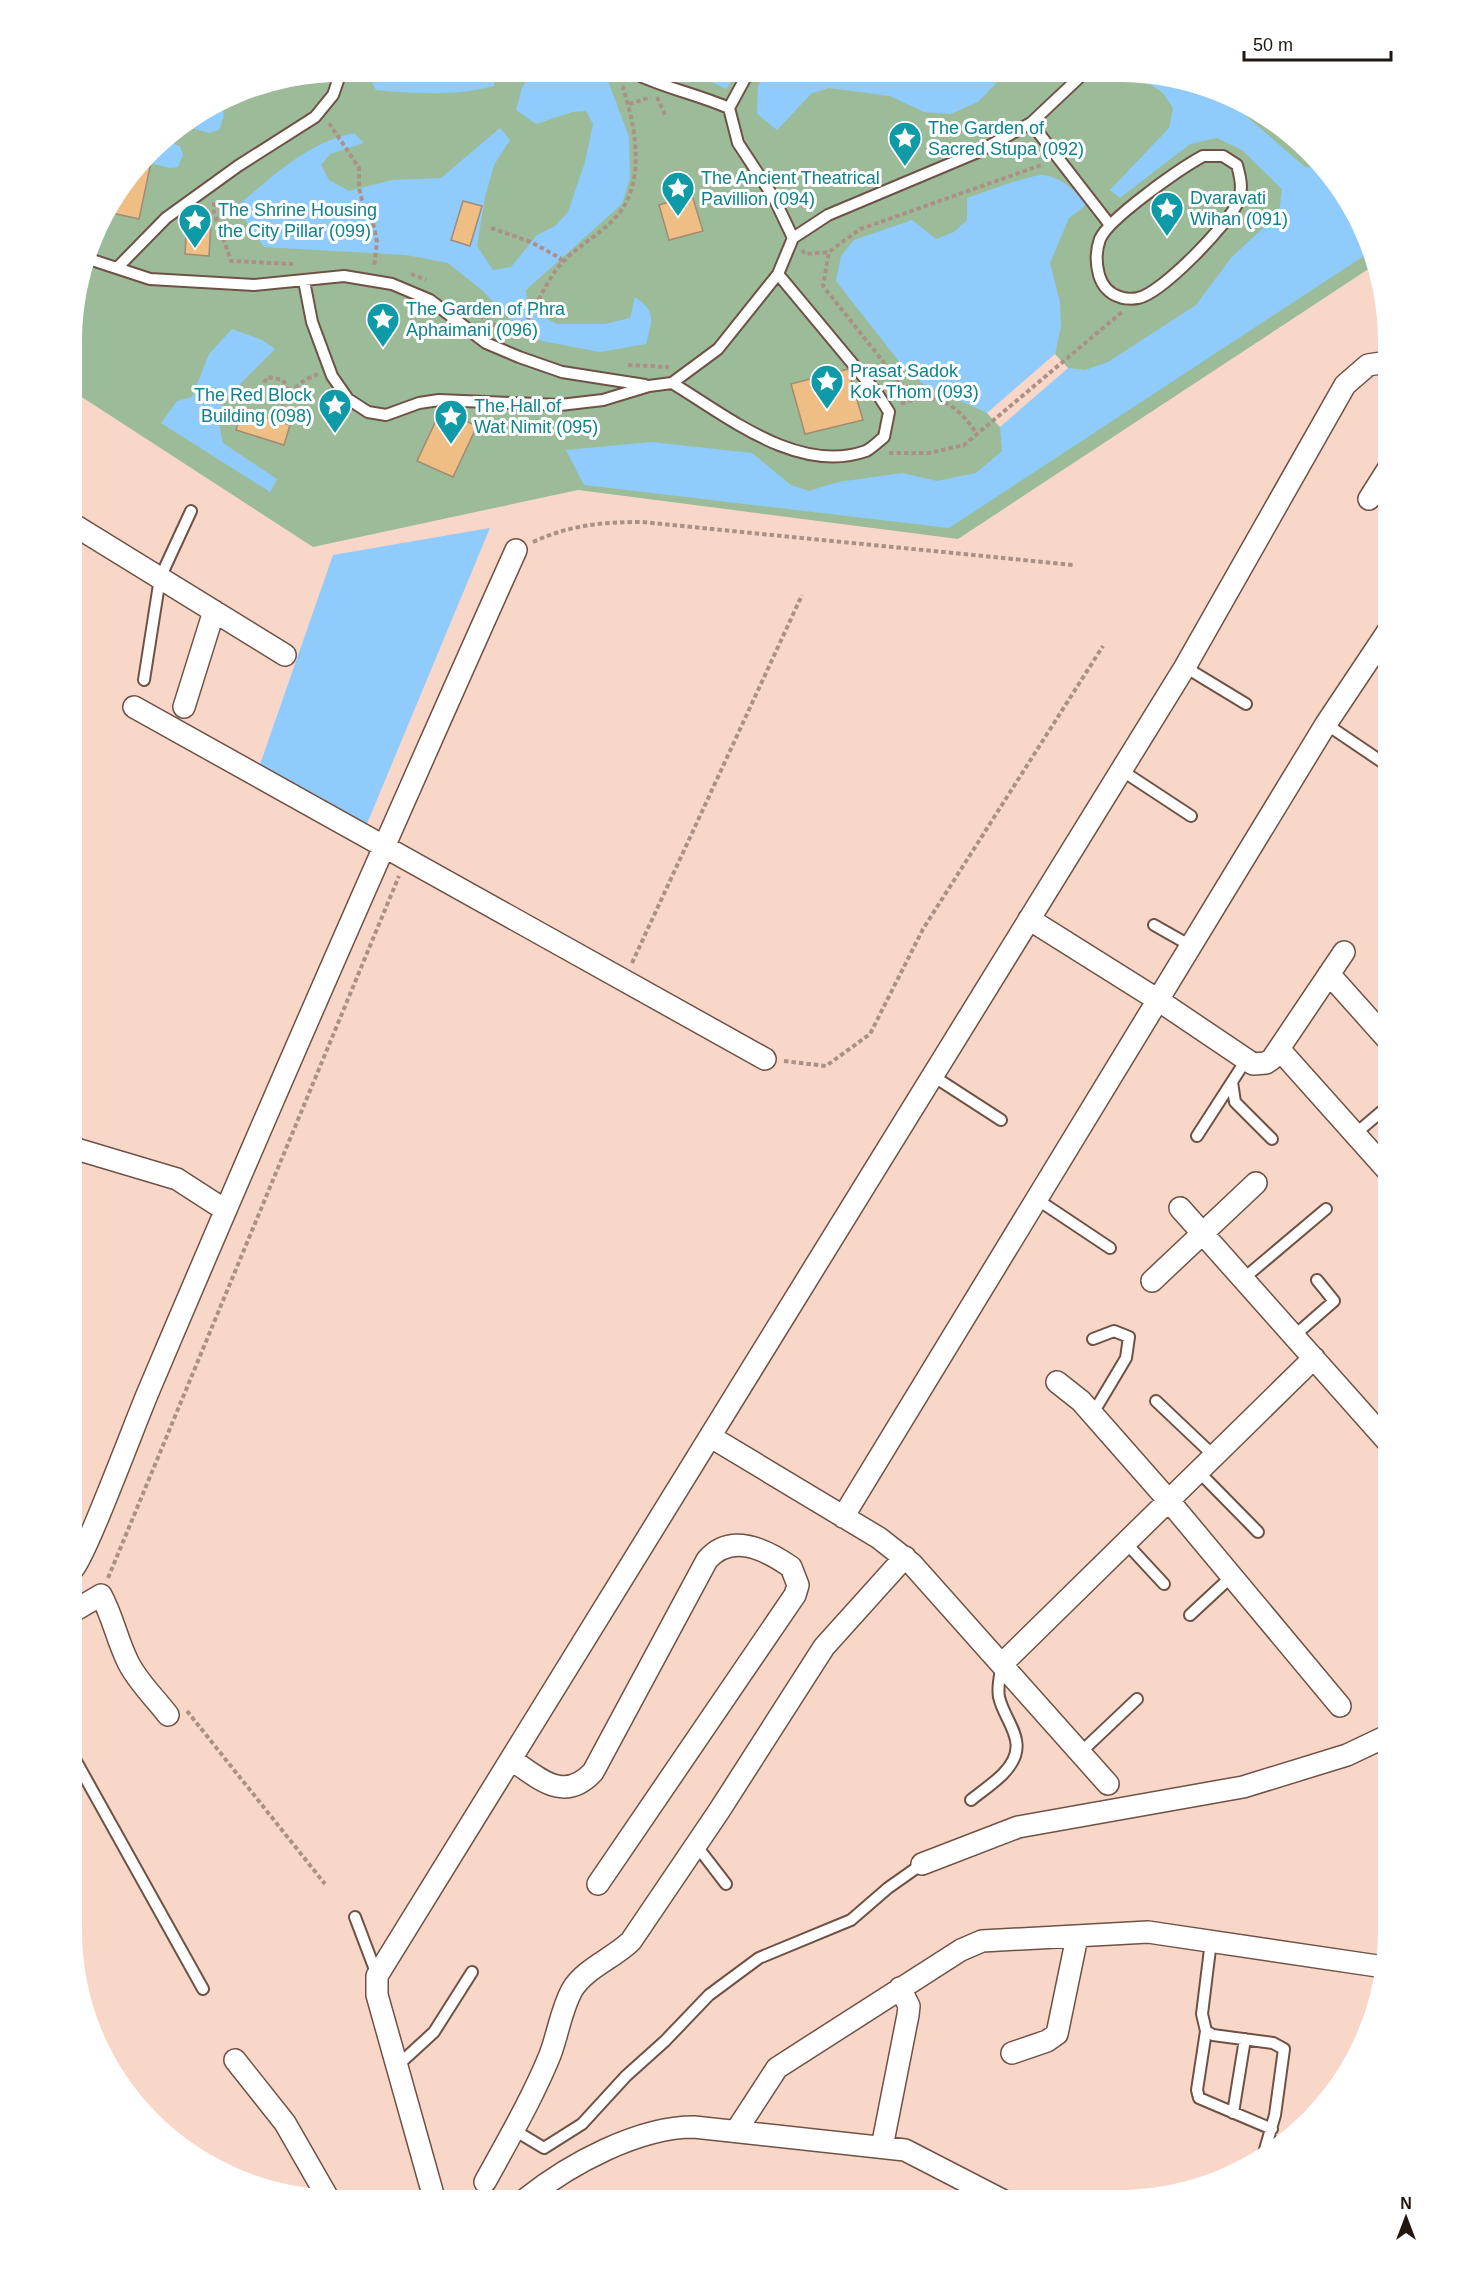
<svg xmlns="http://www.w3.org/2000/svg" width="1460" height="2272" viewBox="0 0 1460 2272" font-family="Arial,sans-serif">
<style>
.green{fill:#9cbc99}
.water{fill:#8fcbfc}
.pier{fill:#f9d7c8}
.building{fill:#efbe84;stroke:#a18b73;stroke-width:1.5}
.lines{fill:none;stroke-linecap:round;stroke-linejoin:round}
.service-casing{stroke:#6e5245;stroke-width:14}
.minor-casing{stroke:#6e5245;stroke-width:24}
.path{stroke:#ab9185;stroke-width:4;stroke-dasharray:4.5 3;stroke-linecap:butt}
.service{stroke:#fff;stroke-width:10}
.minor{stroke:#fff;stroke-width:21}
.labels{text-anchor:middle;stroke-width:6;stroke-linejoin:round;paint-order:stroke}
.culture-label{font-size:18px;fill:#0d838f;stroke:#fff;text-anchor:start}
</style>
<rect width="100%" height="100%" fill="#f9d7c8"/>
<path class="green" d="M342,72L1154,74L1221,92L1282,127L1332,177L1367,238L1373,266L958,539L578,490L313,547L74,392V307L100,222L164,139L239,92Z"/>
<path class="water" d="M366,72H378L392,80L456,82L486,72H495L494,86C454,96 417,94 376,90Z
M531,73H605L629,137L630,178L622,204L526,290L527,308L557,324H605L630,318L635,297C657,312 652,321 646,344L600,352L542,341L516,326L483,291L448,263L406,255L264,247L236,207C272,177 306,143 354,133L364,143L330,154L321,165L329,180L349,191L392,180L441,178L500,128L510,140L494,165L485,197L477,246L493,270L511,267L537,235L555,226L568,212L585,162L593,124L586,111L572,112L536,124L516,110L522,88Z
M692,73H737L726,89Z
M767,73L1005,74L978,102L951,114L924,112L890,96L829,88L812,93L777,130L757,114L758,86Z
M1113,74H1154L1217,91L1305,167L1323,168C1341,186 1365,227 1370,252L949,528L584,485L566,450L652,442L752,453L791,485L809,491L838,482L902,473L937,481L976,473L1002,451L1000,427L987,413L922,383L901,364L836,281L841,256L854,240L912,220L936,239L954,232L967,220V198C982,193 1032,174 1044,175C1062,178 1077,191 1086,205L1069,218L1050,263L1060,302L1061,327L1055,354L1068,368L1085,370L1108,362L1196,305L1231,258L1279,213L1282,189L1242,150L1217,138L1190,144L1120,198L1110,190L1169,128L1173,108L1163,93L1144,80Z
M218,105L222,108L224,116L219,130L209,133L185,126Z
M162,141L180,146L183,155L178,167L170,168L146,162Z
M232,329L262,340L275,349L226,398L217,414L223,443L277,479L270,492L161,423L177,401L192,397L209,354Z
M490,528L364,831L257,773L333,555Z"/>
<path class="pier" d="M1055,354L1068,368L1000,427L987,413Z"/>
<path class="building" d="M153,153L139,219L108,212L114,203Z
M692,195L703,231L669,240L659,205Z
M463,201L482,206L470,246L451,240Z
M187,219L211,220L209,256L185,254Z
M848,369L863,420L805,434L791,384Z
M242,410L290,425L284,445L236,430Z
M441,410L477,426L453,477L417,461Z"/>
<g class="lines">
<defs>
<path id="service" d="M634,73C664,88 697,94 729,108L738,143L774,198L793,238
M729,108L748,73
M1031,123L1110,225
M1203,156H1223L1237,165C1240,176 1243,188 1239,200C1230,223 1161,294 1138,298C1134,299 1124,299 1120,297C1109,294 1102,285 1099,275C1096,264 1096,250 1100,239C1109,218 1181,168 1203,156Z
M89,259L150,279L254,285L344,276L392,284L430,300L486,343L519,357L562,372L645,385
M118,267L166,218L238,166L315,117L333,95L341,72
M304,281L312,322L332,376L348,399L368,412L386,415L419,403L439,400L560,405L603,400L649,386L672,383L718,349L778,274L793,238L828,215L978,152L1031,123L1083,74
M672,383C727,416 798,475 866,451C872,448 879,441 884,437L889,412L877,393L778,274
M1185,667L1246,704
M144,680L160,578L191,511
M1326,724L1388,766
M1121,770L1191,816
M1154,925L1191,946
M1246,1060L1197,1136L1232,1082L1235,1102L1272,1139
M933,1076L1001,1120
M1355,1134L1388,1106
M1038,1200L1110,1248
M1243,1279L1326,1209
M1294,1336L1334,1301L1317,1280
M1156,1401L1214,1456
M1092,1415L1126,1358L1129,1337L1114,1331L1093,1339
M1198,1471L1258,1532
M1126,1543L1164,1584
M1190,1615L1232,1576
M1081,1752L1137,1699
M72,1754L203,1989
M971,1800C981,1792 994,1783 1003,1774C1033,1743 1005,1724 999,1697C997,1686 1000,1676 1002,1665
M696,1845L726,1884
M355,1917L377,1975
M1211,1941L1202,2014L1206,2031L1213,2035L1273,2043L1284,2049L1275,2115L1264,2153
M1206,2031L1197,2090L1199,2098L1272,2129
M397,2066L434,2032L472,1972
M1233,2113L1245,2039
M514,2130L544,2148L582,2124L626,2076L665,2041L709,1995L759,1958L851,1920L888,1888L922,1864"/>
<path id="minor" d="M1369,499L1388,469
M74,525L285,655
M134,707L765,1059
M184,707L214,611
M1029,919L1158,1000L1253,1064L1266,1063L1272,1059L1344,952
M1329,974L1388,1040
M1279,1049L1388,1171
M73,1148L177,1179L225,1210
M1180,1208L1388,1442
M1152,1281L1256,1183
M1057,1382L1081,1401L1169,1501L1340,1706
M711,1437L879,1538L912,1564L1108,1784
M843,1517L1326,724L1388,631
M73,1569C84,1560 138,1415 149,1390C268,1109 391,829 516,550
M72,1612L101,1595C113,1617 117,1640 128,1662C137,1681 155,1698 168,1715
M1003,1663L1314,1358
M512,1760C540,1779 564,1803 593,1772L707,1560C731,1532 765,1549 791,1567L798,1585L795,1595L598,1884
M922,1864L1018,1827L1243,1787L1347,1755L1387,1736
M1012,2053L1047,2041L1057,2034L1077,1937
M235,2060L285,2123L328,2198
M736,2131L777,2068L961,1950L982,1941L1148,1932L1384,1967
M882,2147L908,2015L909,2006L900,1988
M485,2182C508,2140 532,2099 550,2055C558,2034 561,2010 572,1990C584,1969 614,1958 631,1941L719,1811L824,1647L905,1557
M434,2198L377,1995V1976L1185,667L1345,385L1368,365L1388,362
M527,2198C570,2164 638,2127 694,2127L905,2150L1002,2200"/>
</defs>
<use href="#service" class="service-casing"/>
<use href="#minor" class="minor-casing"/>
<path class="path" d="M385,72L416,76L439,72
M657,97L665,115
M629,104L651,97
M329,123L359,168V188L364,208L373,223L377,242L374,268
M214,202V212L231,261L293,264
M491,228L531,242L560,258L562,263
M802,250L805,254L829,252
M411,274L426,280
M467,308L512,336
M515,338C534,315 542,286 561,264C576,247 598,236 614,219C647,186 636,127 623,88L625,85
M628,365L669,367
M913,399L823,286L829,252L860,229L1044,164
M255,403L267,377L283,380L289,392
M901,404C936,390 957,404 977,434
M275,419C285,396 295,383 318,374
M889,453H929L964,445L1122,312
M533,542C570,525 602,522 642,522L1073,565
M632,963L802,595
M784,1061L826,1066L870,1034L923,929L1103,646
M108,1578L399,876
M187,1711L325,1884"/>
<use href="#service" class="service"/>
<use href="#minor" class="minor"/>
</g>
<defs>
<symbol id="sight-pin" viewBox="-11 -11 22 30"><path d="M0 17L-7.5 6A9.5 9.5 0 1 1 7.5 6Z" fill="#0f9aa8" stroke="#fff"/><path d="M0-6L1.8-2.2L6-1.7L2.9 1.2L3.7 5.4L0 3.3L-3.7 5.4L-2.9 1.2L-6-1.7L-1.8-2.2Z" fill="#fff"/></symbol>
</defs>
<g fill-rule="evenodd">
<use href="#sight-pin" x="886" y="119" width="38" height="52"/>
<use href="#sight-pin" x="659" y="169" width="38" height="52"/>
<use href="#sight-pin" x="1148" y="189" width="38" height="52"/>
<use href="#sight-pin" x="176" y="201" width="38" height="52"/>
<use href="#sight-pin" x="364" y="300" width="38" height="52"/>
<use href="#sight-pin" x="808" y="362" width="38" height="52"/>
<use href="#sight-pin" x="316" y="386" width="38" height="52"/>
<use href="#sight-pin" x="432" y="397" width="38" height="52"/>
</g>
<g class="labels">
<g class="culture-label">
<text x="928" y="134">The Garden of<tspan x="928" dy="21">Sacred Stupa (092)</tspan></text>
<text x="701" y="184">The Ancient Theatrical<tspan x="701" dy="21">Pavillion (094)</tspan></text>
<text x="1190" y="204">Dvaravati<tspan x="1190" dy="21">Wihan (091)</tspan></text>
<text x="218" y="216">The Shrine Housing<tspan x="218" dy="21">the City Pillar (099)</tspan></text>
<text x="406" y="315">The Garden of Phra<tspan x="406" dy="21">Aphaimani (096)</tspan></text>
<text x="850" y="377">Prasat Sadok<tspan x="850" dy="21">Kok Thom (093)</tspan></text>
<text x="312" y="401" text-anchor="end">The Red Block<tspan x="312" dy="21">Building (098)</tspan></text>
<text x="474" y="412">The Hall of<tspan x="474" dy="21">Wat Nimit (095)</tspan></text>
</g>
</g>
<path d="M0 0H1460V2272H0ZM341 82H1119A259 259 0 0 1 1378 341V1931A259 259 0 0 1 1119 2190H341A259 259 0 0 1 82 1931V341A259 259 0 0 1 341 82Z" fill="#fff" fill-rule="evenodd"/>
<g transform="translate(1406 2218)" stroke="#ffffff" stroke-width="4.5" paint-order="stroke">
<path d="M0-4.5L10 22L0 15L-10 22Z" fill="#211610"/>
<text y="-9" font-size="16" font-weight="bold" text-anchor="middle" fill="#211610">N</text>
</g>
<path d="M1244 51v9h147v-9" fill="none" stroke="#211610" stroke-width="3"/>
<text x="1253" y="51" font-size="18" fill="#211610" stroke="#ffffff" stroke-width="4.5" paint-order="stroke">50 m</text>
</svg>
